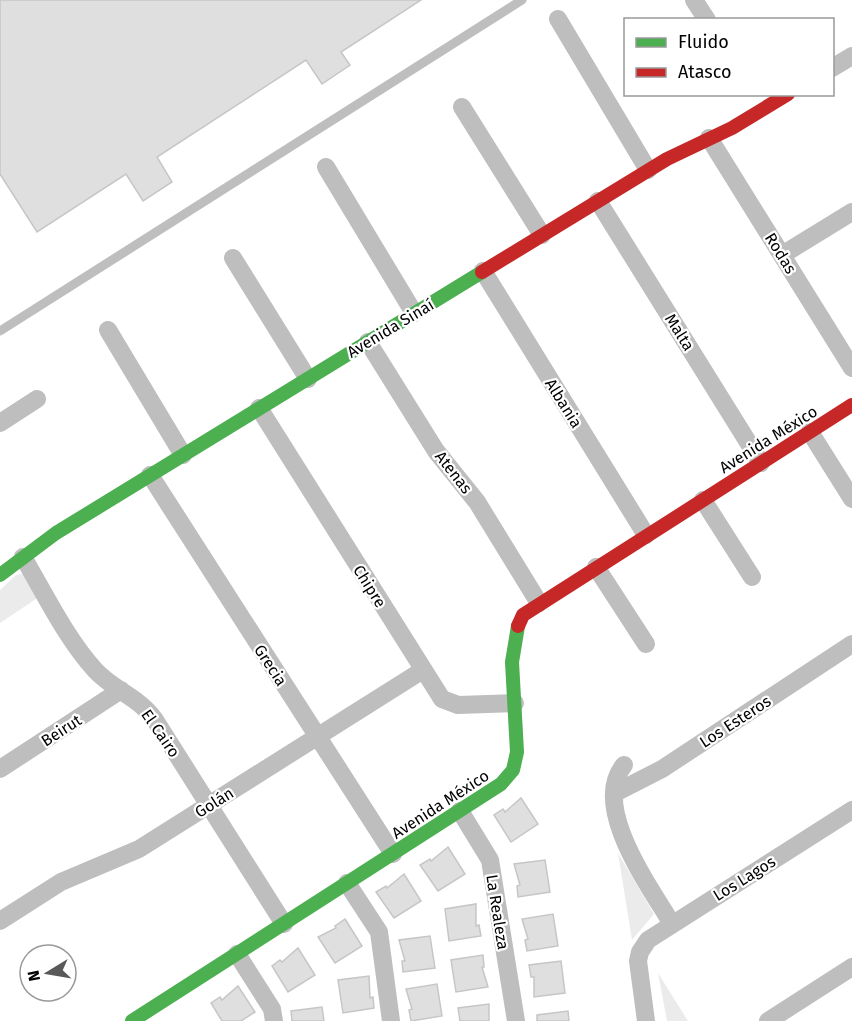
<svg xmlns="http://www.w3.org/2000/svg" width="852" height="1021" viewBox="0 0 852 1021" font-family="'Fira Sans',sans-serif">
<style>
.grass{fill:#ebebeb}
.building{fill:#dfdfdf;stroke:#c6c6c6;stroke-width:1.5}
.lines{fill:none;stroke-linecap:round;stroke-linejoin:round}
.lane{stroke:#bebebe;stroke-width:9}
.street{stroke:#bebebe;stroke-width:18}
.fast{stroke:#4caf50;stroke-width:14}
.jam{stroke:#c62828;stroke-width:14}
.labels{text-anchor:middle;stroke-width:4.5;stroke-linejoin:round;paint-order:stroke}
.street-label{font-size:16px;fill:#000;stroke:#fff}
</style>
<rect width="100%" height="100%" fill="#fff"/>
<path class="grass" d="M25,573L42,595L0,623V590L16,575Z
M618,853L654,914L632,940Z
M658,973L688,1021H667Z"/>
<path class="building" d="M0,0H421L341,52L350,65L322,84L306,60L157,157L172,182L143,201L126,174L37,232L0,174Z
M521,798L538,824L511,842L494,815L503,809L505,812Z
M448,847L465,874L438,891L420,865L430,859L431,861Z
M545,860L550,892L518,897L517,886L520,885L514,864Z
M404,874L421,901L394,918L376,892L386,886L387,888Z
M476,904V926L479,925L481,936L449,941L445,909Z
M553,914L558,946L527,951L525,940L528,939L522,919Z
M345,919L362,946L335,963L318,937L336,928L335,926Z
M430,936L435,968L403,972L402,961H405L399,940Z
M298,948L315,975L288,992L272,966L280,960L282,962Z
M483,955L484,967H482L488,987L456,992L451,960Z
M561,961L565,993L534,997V977H531L529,965Z
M369,976L370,998L373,997L374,1008L343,1013L338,980Z
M437,984L442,1016L411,1021L409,1010L412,1009L406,989Z
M238,986L255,1012L241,1021H222L211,1003L220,997L222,1000Z
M489,1004V1021H460L458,1008Z
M322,1007L324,1021H292L291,1011Z
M568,1011L569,1021H537V1015Z"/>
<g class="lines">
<path class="lane" d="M0,331L522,0"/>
<path class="street" d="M694,0L707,20
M558,19L648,170
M832,68L852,56
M462,107L542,235
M709,138L852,368
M326,167L414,313
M598,201L761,463
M782,255L852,212
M233,258L308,379
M483,271L646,535
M108,330L183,455
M368,342L436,451L477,502L539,603
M259,408L442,699L458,705L515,703
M0,423L37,399
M810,432L852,499
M150,475L393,854
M703,500L752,577
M23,557C45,594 66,638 95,670C113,690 139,697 155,720L284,924
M596,567L646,644
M624,765C590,806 650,887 672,924
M0,769L121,690
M615,793L662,769L852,644
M460,811L490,860L516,1021
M347,883L379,932L391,1021
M0,921L61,882L139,849L423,670
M237,954L272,1009L274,1021
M646,1021L638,961L640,952L648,940L852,810
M768,1021L852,967"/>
<path class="fast" d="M0,575L56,533L482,272
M132,1021L501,784L513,770L517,752L512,662L518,626"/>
<path class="jam" d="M482,272L667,159L732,128L788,94
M518,626L523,615L852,405"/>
</g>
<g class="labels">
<g class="street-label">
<text transform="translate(781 253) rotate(58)" y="6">Rodas</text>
<text transform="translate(390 328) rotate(-31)" y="6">Avenida Sinaí</text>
<text transform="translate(680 332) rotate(58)" y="6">Malta</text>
<text transform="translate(564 403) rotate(58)" y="6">Albania</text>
<text transform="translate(768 439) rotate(-32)" y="6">Avenida México</text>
<text transform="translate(454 472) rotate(52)" y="6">Atenas</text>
<text transform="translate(370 586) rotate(58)" y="6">Chipre</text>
<text transform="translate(271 665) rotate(57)" y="6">Grecia</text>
<text transform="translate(735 721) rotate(-33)" y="6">Los Esteros</text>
<text transform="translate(61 730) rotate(-33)" y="6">Beirut</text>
<text transform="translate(161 733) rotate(55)" y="6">El Cairo</text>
<text transform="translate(214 802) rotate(-32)" y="6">Golán</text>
<text transform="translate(440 804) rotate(-33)" y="6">Avenida México</text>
<text transform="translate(744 878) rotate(-32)" y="6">Los Lagos</text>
<text transform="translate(498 912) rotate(81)" y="6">La Realeza</text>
</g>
</g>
<rect x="624" y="18" width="210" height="78" fill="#ffffff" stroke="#999999" stroke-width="1.5"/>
<rect x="636" y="38" width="30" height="9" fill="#4caf50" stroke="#999999" stroke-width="1.5"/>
<text x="678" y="48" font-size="18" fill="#000000">Fluido</text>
<rect x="636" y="68" width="30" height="9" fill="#c62828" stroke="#999999" stroke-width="1.5"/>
<text x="678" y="78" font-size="18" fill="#000000">Atasco</text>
<g transform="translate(48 973) rotate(259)"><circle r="28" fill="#ffffff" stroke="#999999" stroke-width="1.5"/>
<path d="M0-4.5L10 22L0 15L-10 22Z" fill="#595959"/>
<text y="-9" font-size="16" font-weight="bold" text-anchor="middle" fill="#000000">N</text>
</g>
</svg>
